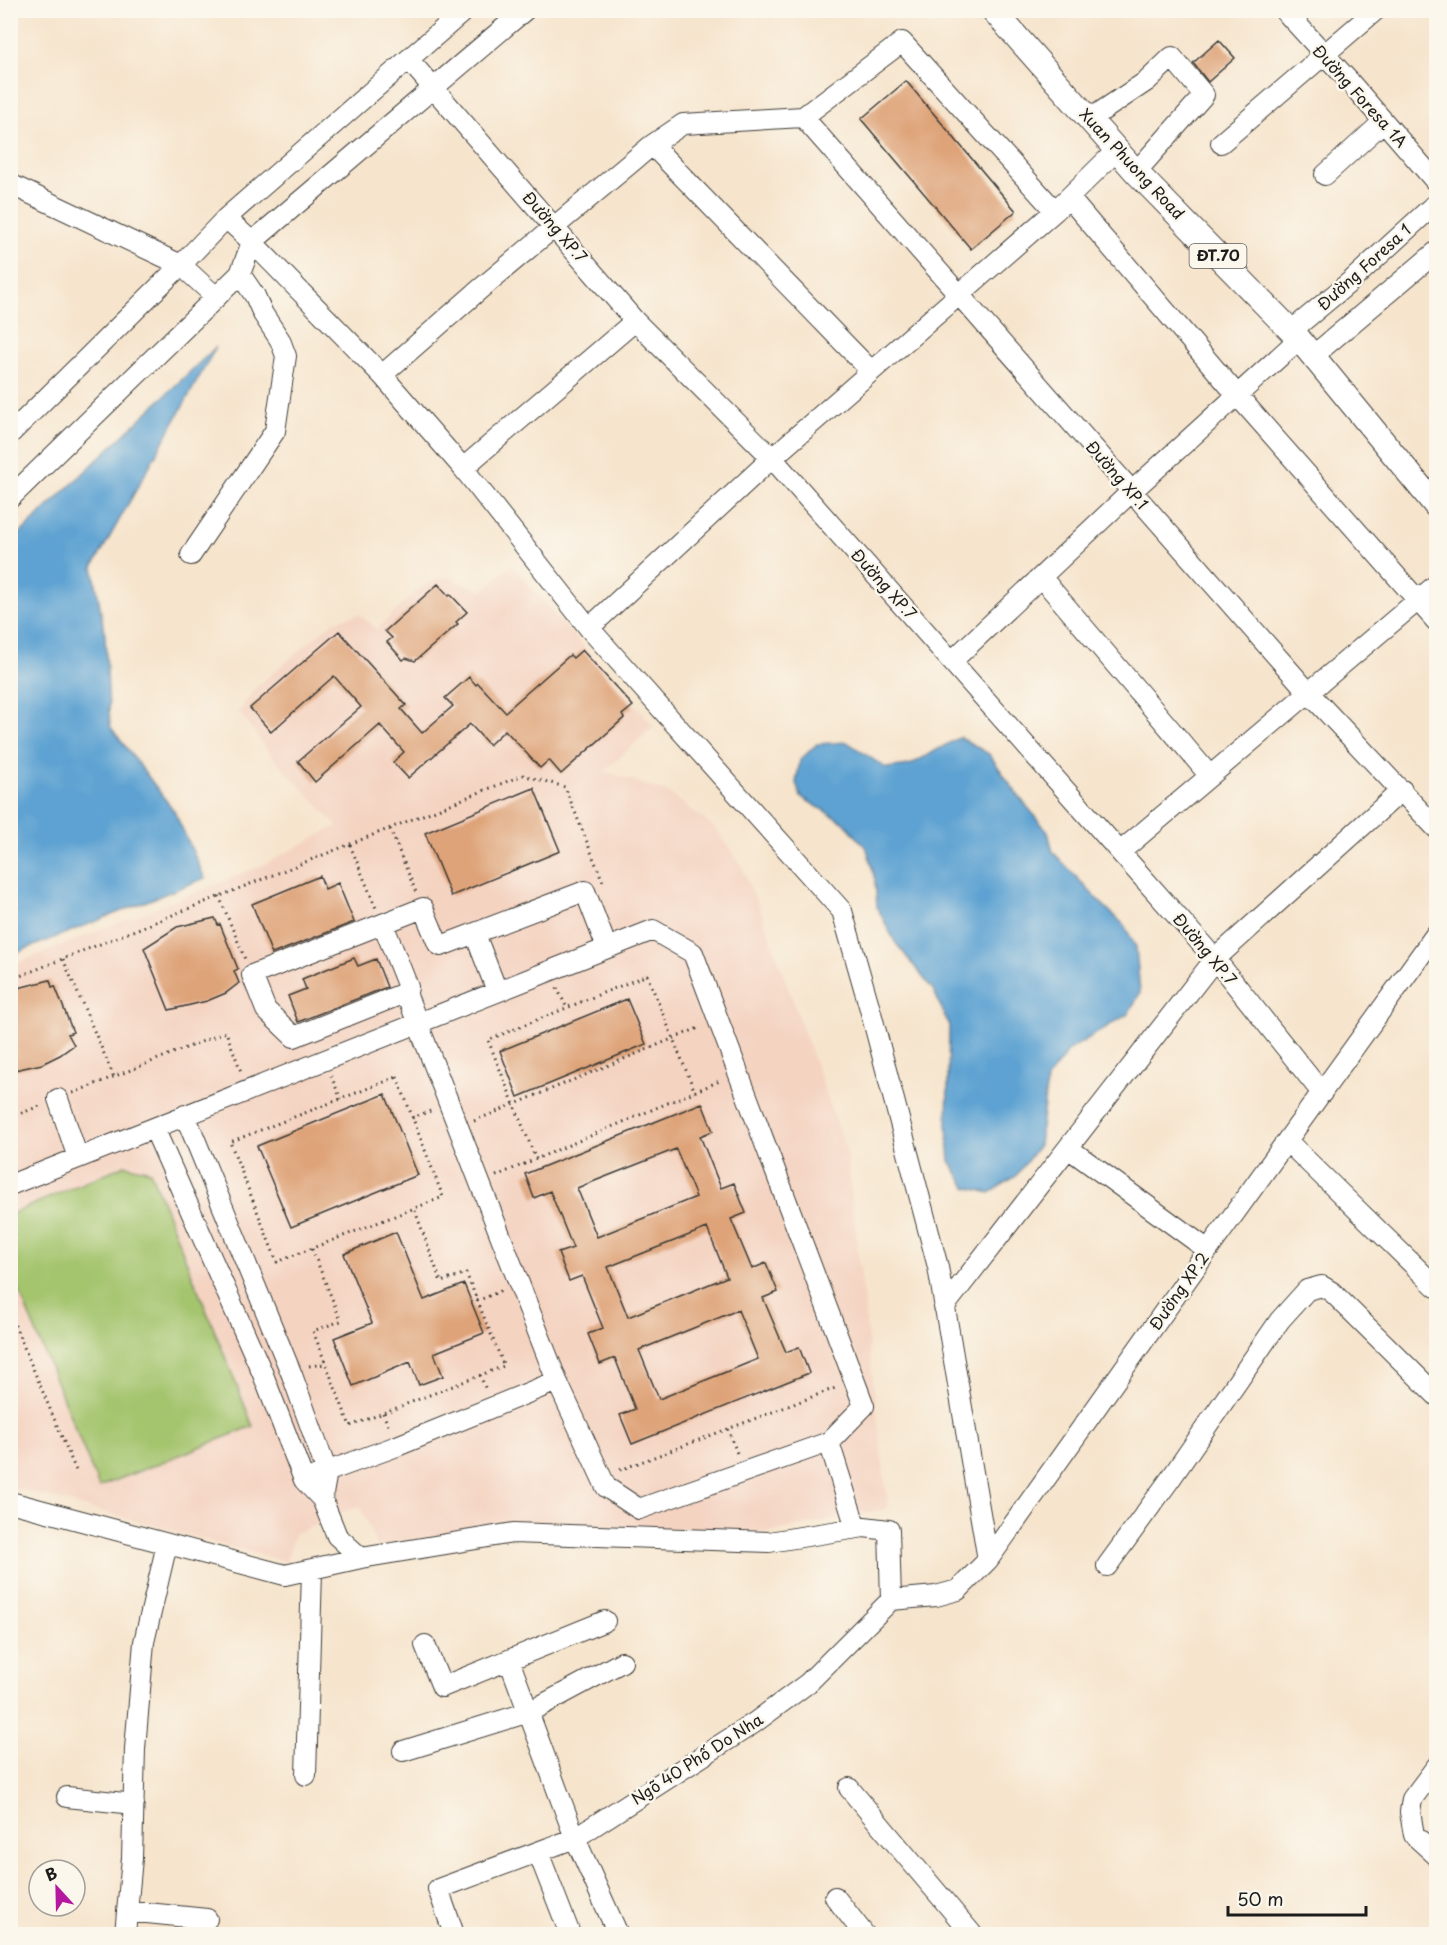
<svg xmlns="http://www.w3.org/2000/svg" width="1447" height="1945" viewBox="0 0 1447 1945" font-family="'Playpen Sans',sans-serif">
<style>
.built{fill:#f4d3c1}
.green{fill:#a4c56e;stroke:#607045;stroke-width:1.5}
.water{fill:#5da2d2;stroke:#3c5f77;stroke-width:1.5}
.building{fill:#dea378;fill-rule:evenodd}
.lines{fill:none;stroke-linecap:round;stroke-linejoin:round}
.minor-casing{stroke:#3d3a36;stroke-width:22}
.major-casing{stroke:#3d3a36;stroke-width:26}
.path{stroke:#3d3a36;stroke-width:3;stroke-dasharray:1.5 4.5;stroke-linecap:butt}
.minor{stroke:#fff;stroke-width:20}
.major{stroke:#fff;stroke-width:24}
.labels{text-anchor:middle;stroke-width:5;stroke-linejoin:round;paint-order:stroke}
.shield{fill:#fbf7ec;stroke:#5f5e5a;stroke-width:1.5}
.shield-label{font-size:15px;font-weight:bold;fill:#1c1c1c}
.street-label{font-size:16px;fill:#1c1c1c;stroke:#fbf7ec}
</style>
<rect width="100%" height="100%" fill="#fbf7ec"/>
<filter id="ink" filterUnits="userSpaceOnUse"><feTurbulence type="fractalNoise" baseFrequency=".0167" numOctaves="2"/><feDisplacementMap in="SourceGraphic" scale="12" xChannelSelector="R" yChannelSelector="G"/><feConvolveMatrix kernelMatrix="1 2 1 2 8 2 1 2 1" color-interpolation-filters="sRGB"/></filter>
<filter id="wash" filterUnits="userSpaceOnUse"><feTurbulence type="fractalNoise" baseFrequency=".008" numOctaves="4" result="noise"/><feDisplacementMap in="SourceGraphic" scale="24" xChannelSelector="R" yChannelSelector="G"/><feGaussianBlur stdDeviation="1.35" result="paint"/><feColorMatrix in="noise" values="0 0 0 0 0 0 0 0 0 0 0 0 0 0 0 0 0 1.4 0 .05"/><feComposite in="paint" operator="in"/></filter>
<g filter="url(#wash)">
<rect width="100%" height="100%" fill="#f6e4cc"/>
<path class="built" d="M511,565L654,726L605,771L669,793L714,827L740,863L762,914L846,1150L888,1508L769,1532L526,1524L377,1546L360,1507L343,1512L321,1523L295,1533L286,1562L11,1487L10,966L261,866L337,826L273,757L239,712L254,689L333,622L359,614L377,629L419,589L436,579L449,577L482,591Z"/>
<path class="green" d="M125,1165L150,1171L253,1426L99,1487L11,1271V1214Z"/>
<path class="water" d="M216,347L93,567L105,635L110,726L174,811L205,878L11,955V542Z
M960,737L989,754L1020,798L1048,832L1053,852L1096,898L1124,925L1136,947L1140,993L1128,1014L1069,1050L1047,1079L1039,1145L1016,1176L990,1193L966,1187L950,1161L947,1128L949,1026L934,991L895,942L877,907L875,879L867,849L845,823L801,797L796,783L800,760L817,744L847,742L886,768L910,765Z"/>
<g id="blocks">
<path class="building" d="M1219,40L1235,58L1208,82L1193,63Z
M906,81L1016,211L971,249L861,119Z
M438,584L449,596L450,594L467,612L456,622L458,624L415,661L406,658L403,660L387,642L392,638L385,631Z
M339,631L406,705L401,709L422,733L453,706L445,698L469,677L476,685L478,683L505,712L570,655L573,658L582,650L633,706L622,715L624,718L561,774L549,760L540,768L505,730L489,745L470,724L408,778L393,762L404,752L380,725L315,782L298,761L361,707L334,676L271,732L250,708Z
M534,788L560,851L451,896L425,833Z
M320,876L325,889L338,883L354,922L272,954L252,904Z
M215,918L218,925L220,924L238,969L234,971L239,983L226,993L207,1001L169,1010L144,948L177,927Z
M354,958L358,966L376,959L387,987L298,1022L288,996L306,989L302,979Z
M50,980L52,987L55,986L73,1032L68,1034L74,1045L60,1055L42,1064L10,1071V990Z
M627,999L646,1044L518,1097L500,1051Z
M385,1094L418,1175L291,1227L257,1146Z
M702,1103L713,1131L700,1136L721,1188L734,1183L746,1213L731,1219L752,1269L766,1263L778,1292L763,1298L786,1352L799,1347L809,1373L632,1444L620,1415L635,1409L615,1358L600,1364L588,1334L603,1328L582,1276L569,1281L558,1253L573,1248L550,1191L534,1198L525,1174ZM676,1149L696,1197L597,1237L577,1188ZM707,1228L727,1277L628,1317L608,1267ZM738,1310L758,1359L659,1399L639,1350Z
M396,1232L424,1300L464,1284L484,1333L434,1353L443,1376L419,1385L410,1362L353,1386L334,1338L372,1323L344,1254Z"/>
</g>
</g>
<g filter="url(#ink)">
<use href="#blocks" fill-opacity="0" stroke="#3d3a36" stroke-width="1.5"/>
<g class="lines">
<defs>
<path id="minor" d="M1284,10L1348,80L1436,182
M409,60L635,321L772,458L1120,852L1215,959L1322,1093
M803,117L1309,693L1436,828
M1090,119L1147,81L1172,57L1204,95L1136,172
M1221,143L1376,10
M652,145L871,371
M1325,175L1383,122
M10,184L181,265L216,297
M1069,198L1237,395L1436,621
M226,218L252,242L382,375L463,468L589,628L842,911L870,1009L938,1267L988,1560
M1291,331L1351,281L1436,203
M1313,356L1436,252
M382,375L479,290L652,145L683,124L803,117L902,42L1055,211
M10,434L181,265L226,218L465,10
M463,468L635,321
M10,498L240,274L252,242L525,10
M191,555L275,431L286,356L280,340L263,314L255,296L240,274
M1041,577L1210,776
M589,628L772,458L1055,211L1117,150
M952,661L1131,492L1299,339
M1120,852L1436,585
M383,924L408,987L407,992L294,1037L266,1010L252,975L423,908L438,944L441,946L585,891L607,948
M475,934L497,991
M58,1099L78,1158
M185,1115L292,1375L327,1472L322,1499
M154,1128L262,1372L304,1480L322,1499L337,1536L361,1558
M1287,1141L1436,1287
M1068,1148L1208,1250
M10,1185C225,1099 439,1015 653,930L693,953L864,1406L829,1442L639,1509L606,1487L557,1381L406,993
M944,1307L1215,959L1402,790
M829,1442L856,1528
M315,1476L397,1446L557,1381
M10,1502L285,1575L361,1558L513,1533L769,1542L864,1527L889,1530L891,1600
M1107,1566L1171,1478L1280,1320L1307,1290L1322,1286L1332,1292L1436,1395
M891,1600L936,1596L958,1590L988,1560L1208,1250L1436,934
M425,1645L442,1687L605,1621
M509,1660L575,1838L618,1934
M403,1751L529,1712L622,1662
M1436,1767L1412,1799L1410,1812L1414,1835L1436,1855
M306,1775L312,1571
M849,1788L972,1934
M67,1797L134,1804
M538,1852L570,1934
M835,1897L864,1934
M127,1911L207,1919
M125,1934L132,1858L135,1749L144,1642L167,1544
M454,1934L438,1889L575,1838L754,1723L808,1683L891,1600"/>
<path id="major" d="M993,10L1136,172L1299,339L1436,506"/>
</defs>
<use href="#minor" class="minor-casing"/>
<use href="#major" class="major-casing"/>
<path class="path" d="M390,829L416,892
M350,845L376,908
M219,896L245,959
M63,959L114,1077
M10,980L523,775L565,787L603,882
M557,988L567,1008
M331,1076L341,1099
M397,1077L443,1197L277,1262L230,1142Z
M73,1093L226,1032L242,1074
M10,1118L42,1105
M412,1118L433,1110
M474,1121L701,1027
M536,1159L488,1040L647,975L695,1092
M496,1176L722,1080
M312,1249L341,1321L313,1331L350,1426L504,1366L466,1273L441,1282L414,1208
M477,1301L503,1290
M10,1314L77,1473
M309,1366L326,1364
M480,1375L486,1390
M383,1413L389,1428
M728,1429L738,1456
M620,1470L838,1387"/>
<use href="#minor" class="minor"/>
<use href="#major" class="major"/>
</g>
</g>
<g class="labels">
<rect class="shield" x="1189.5" y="244" width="57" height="24" rx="4.5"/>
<g class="shield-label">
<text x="1218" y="261">ĐT.70</text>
</g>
<g class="street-label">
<text transform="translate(1360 96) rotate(48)" y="6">Đường Foresa 1A</text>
<text transform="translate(1132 164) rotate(47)" y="6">Xuan Phuong Road</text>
<text transform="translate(555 227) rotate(49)" y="6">Đường XP.7</text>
<text transform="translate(1364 267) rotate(-42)" y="6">Đường Foresa 1</text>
<text transform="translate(1117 475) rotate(49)" y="6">Đường XP.1</text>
<text transform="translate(884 584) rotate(48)" y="6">Đường XP.7</text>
<text transform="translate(1205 949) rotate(50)" y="6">Đường XP.7</text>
<text transform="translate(1179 1291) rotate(-55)" y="6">Đường XP.2</text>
<text transform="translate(697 1759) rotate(-33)" y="6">Ngõ 40 Phố Do Nha</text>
</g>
</g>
<rect width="1447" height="1945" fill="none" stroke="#fbf7ec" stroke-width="36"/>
<g transform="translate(57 1888) rotate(338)"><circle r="28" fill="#fbf7ec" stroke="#a29f99" stroke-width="1.5"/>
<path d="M0-4.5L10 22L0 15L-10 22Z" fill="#b5179e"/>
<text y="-9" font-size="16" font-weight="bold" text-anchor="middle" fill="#1c1c1c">B</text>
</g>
<path d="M1228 1906v9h138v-9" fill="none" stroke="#1c1c1c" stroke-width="3"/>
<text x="1237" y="1906" font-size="18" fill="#1c1c1c" stroke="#fbf7ec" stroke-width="4.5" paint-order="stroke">50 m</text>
</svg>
